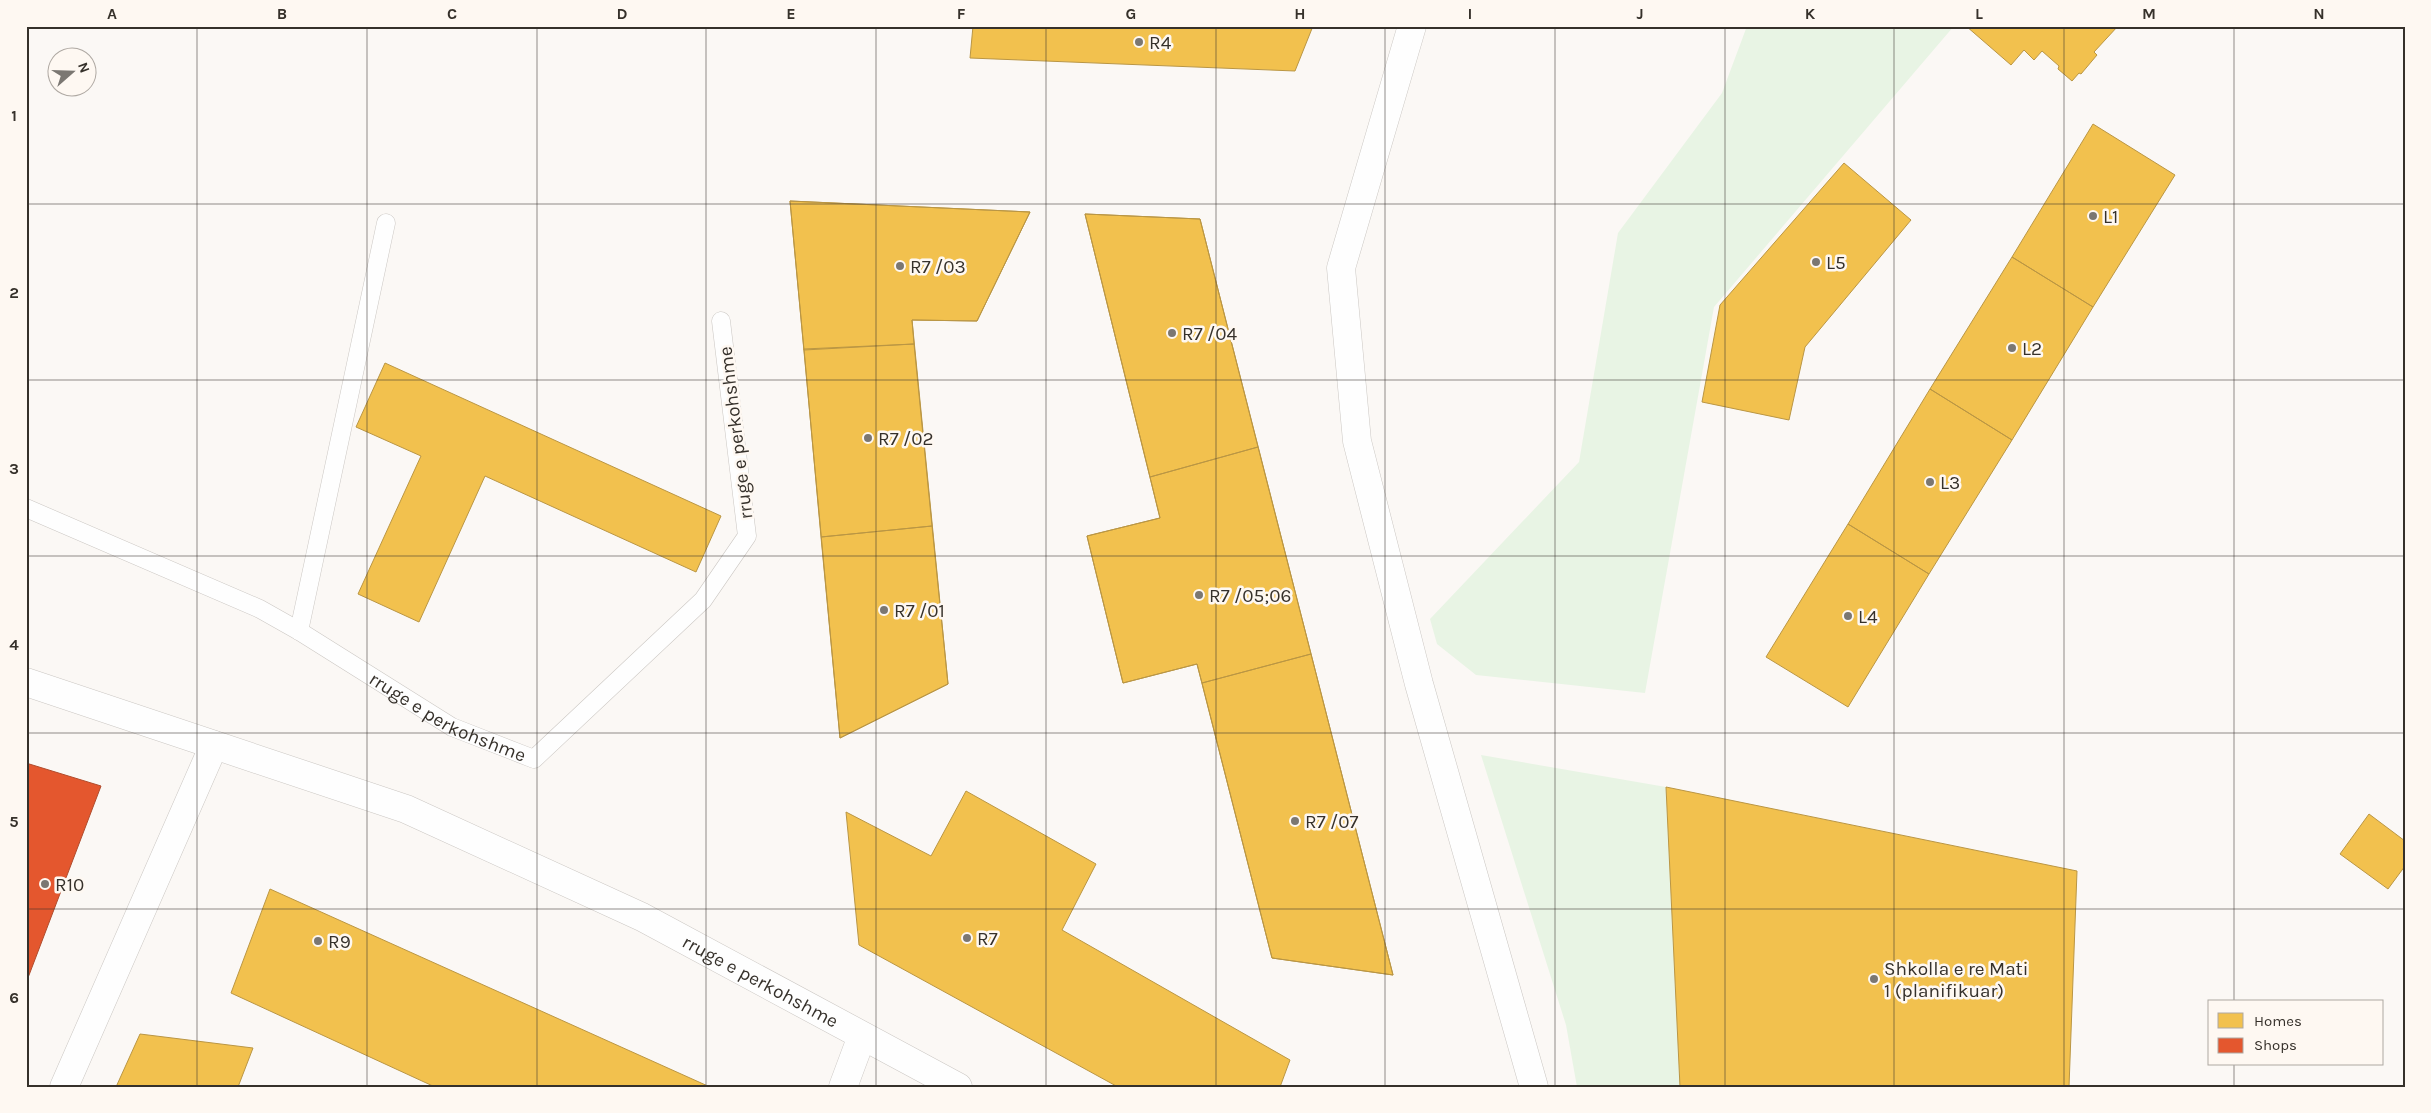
<svg xmlns="http://www.w3.org/2000/svg" width="2431" height="1113" viewBox="0 0 2431 1113" font-family="Karla,sans-serif">
<style>
.green{fill:#e8f4e4}
.homes{fill:#f2c14e;stroke:#ba9644}
.shops{fill:#e4572e;stroke:#b04c2d}
.lines{fill:none;stroke-linecap:round;stroke-linejoin:round}
.service-casing{stroke:#cbc7c3;stroke-width:19}
.minor-casing{stroke:#cbc7c3;stroke-width:29}
.service{stroke:#fefefe;stroke-width:18}
.minor{stroke:#fefefe;stroke-width:28}
.grid{fill:none;stroke:#36312b;stroke-width:1;stroke-opacity:0.55}
.poi-dot{fill:#7b7772;stroke:#fef8f2;stroke-width:2}
.labels{text-anchor:middle;stroke-width:5;stroke-linejoin:round;paint-order:stroke}
.poi-label{font-size:19px;fill:#36312b;stroke:#fef8f2;text-anchor:start}
.street-label{font-size:19px;fill:#36312b;stroke:#fef8f2}
.neatline{fill:none;stroke:#36312b;stroke-width:2}
.grid-label{font-size:16px;text-anchor:middle;font-weight:bold;fill:#36312b}
</style>
<rect width="100%" height="100%" fill="#fbf8f5"/>
<path class="green" d="M1747,26H1954L1714,307L1645,693L1476,675L1437,644L1430,619L1579,462L1618,233L1722,93Z
M1481,755L1666,787L1680,1087H1577L1566,1025Z"/>
<path class="homes" d="M973,26H1313L1295,71L970,58Z
M1966,26H2118L2094,52L2097,55L2081,74L2079,73L2072,81L2058,69L2059,66L2042,51L2034,60L2024,50L2011,65Z
M2093,124L2175,175L2093,307L2012,257Z
M1844,163L1911,220L1805,347L1789,420L1702,402L1720,305Z
M790,201L1030,212L977,321L912,320L948,684L840,738Z
M790,201L1030,212L977,321L912,320L914,344L804,350Z
M1085,214L1200,219L1393,975L1272,958L1197,664L1123,683L1087,536L1160,518Z
M1085,214L1200,219L1258,447L1150,477Z
M2012,257L2093,307L2012,440L1930,389Z
M914,344L932,526L821,537L804,349Z
M385,363L721,516L696,572L485,476L419,622L358,594L421,456L356,427Z
M1930,389L2012,440L1929,574L1848,524Z
M1258,447L1311,654L1202,683L1197,664L1123,683L1087,536L1160,518L1150,477Z
M1848,524L1929,574L1848,707L1766,657Z
M932,526L948,684L840,738L821,537Z
M1311,654L1393,975L1272,958L1202,683Z
M1666,787L2077,871L2069,1087H1680Z
M966,791L1096,864L1062,930L1290,1060L1280,1087H1118L859,945L846,812L931,856Z
M2369,814L2405,841V866L2388,889L2340,854Z
M270,889L710,1087H435L231,993Z
M140,1034L253,1048L238,1087H116Z"/>
<path class="shops" d="M26,763L101,786L26,983Z"/>
<g class="lines">
<defs>
<g id="service">
<path id="s1" d="M26,508L260,609L299,631L452,727L534,759L703,600L747,536L721,321"/>
<path d="M299,631L386,223"/>
</g>
<g id="minor">
<path d="M1412,26L1341,268L1357,441L1419,684L1534,1087"/>
<path id="s2" d="M26,682L406,809L642,917L958,1087"/>
<path d="M64,1087L214,745"/>
<path d="M843,1087L862,1036"/>
</g>
</defs>
<use href="#service" class="service-casing"/>
<use href="#minor" class="minor-casing"/>
<use href="#service" class="service"/>
<use href="#minor" class="minor"/>
</g>
<path class="grid" d="M197,26V1087M367,26V1087M537,26V1087M706,26V1087M876,26V1087M1046,26V1087M1216,26V1087M1385,26V1087M1555,26V1087M1725,26V1087M1894,26V1087M2064,26V1087M2234,26V1002M26,204H2405M26,380H2405M26,556H2405M26,733H2405M26,909H2405M2234,1064V1087"/>
<g class="poi-dot">
<circle cx="1139" cy="42" r="5"/>
<circle cx="2093" cy="216" r="5"/>
<circle cx="1816" cy="262" r="5"/>
<circle cx="900" cy="266" r="5"/>
<circle cx="1172" cy="333" r="5"/>
<circle cx="2012" cy="348" r="5"/>
<circle cx="868" cy="438" r="5"/>
<circle cx="1930" cy="482" r="5"/>
<circle cx="1199" cy="595" r="5"/>
<circle cx="884" cy="610" r="5"/>
<circle cx="1848" cy="616" r="5"/>
<circle cx="1295" cy="821" r="5"/>
<circle cx="45" cy="884" r="5"/>
<circle cx="967" cy="938" r="5"/>
<circle cx="318" cy="941" r="5"/>
<circle cx="1874" cy="979" r="5"/>
</g>
<g class="labels">
<g class="poi-label">
<text x="1149" y="49">R4</text>
<text x="2103" y="223">L1</text>
<text x="1826" y="269">L5</text>
<text x="910" y="273">R7 /03</text>
<text x="1182" y="340">R7 /04</text>
<text x="2022" y="355">L2</text>
<text x="878" y="445">R7 /02</text>
<text x="1940" y="489">L3</text>
<text x="1209" y="602">R7 /05;06</text>
<text x="894" y="617">R7 /01</text>
<text x="1858" y="623">L4</text>
<text x="1305" y="828">R7 /07</text>
<text x="55" y="891">R10</text>
<text x="977" y="945">R7</text>
<text x="328" y="948">R9</text>
<text x="1884" y="975">Shkolla e re Mati<tspan x="1884" dy="22">1 (planifikuar)</tspan></text>
</g>
<g class="street-label">
<text transform="translate(735 433) rotate(-97)" y="7">rruge e perkohshme</text>
<text dy="7" stroke="none"><textPath href="#s1" startOffset="472">rruge e perkohshme</textPath></text>
<text dy="7" stroke="none"><textPath href="#s2" startOffset="795">rruge e perkohshme</textPath></text>
</g>
</g>
<rect width="2431" height="1113" fill="none" stroke="#fef8f2" stroke-width="55"/>
<rect x="2208" y="1000" width="175" height="65" fill="#fef8f2" stroke="#aea8a2"/>
<rect x="2218" y="1013" width="25" height="15" fill="#f2c14e" stroke="#aea8a2"/>
<text x="2254" y="1026" font-size="15" fill="#36312b">Homes</text>
<rect x="2218" y="1038" width="25" height="15" fill="#e4572e" stroke="#aea8a2"/>
<text x="2254" y="1050" font-size="15" fill="#36312b">Shops</text>
<g transform="translate(72 72) rotate(70)"><circle r="24" fill="#fef8f2" stroke="#aea8a2"/>
<path d="M0-4L9 19L0 12L-9 19Z" fill="#7b7772"/>
<text y="-8" font-size="14" font-weight="bold" text-anchor="middle" fill="#36312b">N</text>
</g>
<rect x="28" y="28" width="2376" height="1058" class="neatline"/>
<g class="grid-label">
<text x="112" y="19">A</text>
<text x="282" y="19">B</text>
<text x="452" y="19">C</text>
<text x="622" y="19">D</text>
<text x="791" y="19">E</text>
<text x="961" y="19">F</text>
<text x="1131" y="19">G</text>
<text x="1300" y="19">H</text>
<text x="1470" y="19">I</text>
<text x="1640" y="19">J</text>
<text x="1810" y="19">K</text>
<text x="1979" y="19">L</text>
<text x="2149" y="19">M</text>
<text x="2319" y="19">N</text>
<text x="14" y="121">1</text>
<text x="14" y="298">2</text>
<text x="14" y="474">3</text>
<text x="14" y="650">4</text>
<text x="14" y="827">5</text>
<text x="14" y="1003">6</text>
</g>
</svg>
